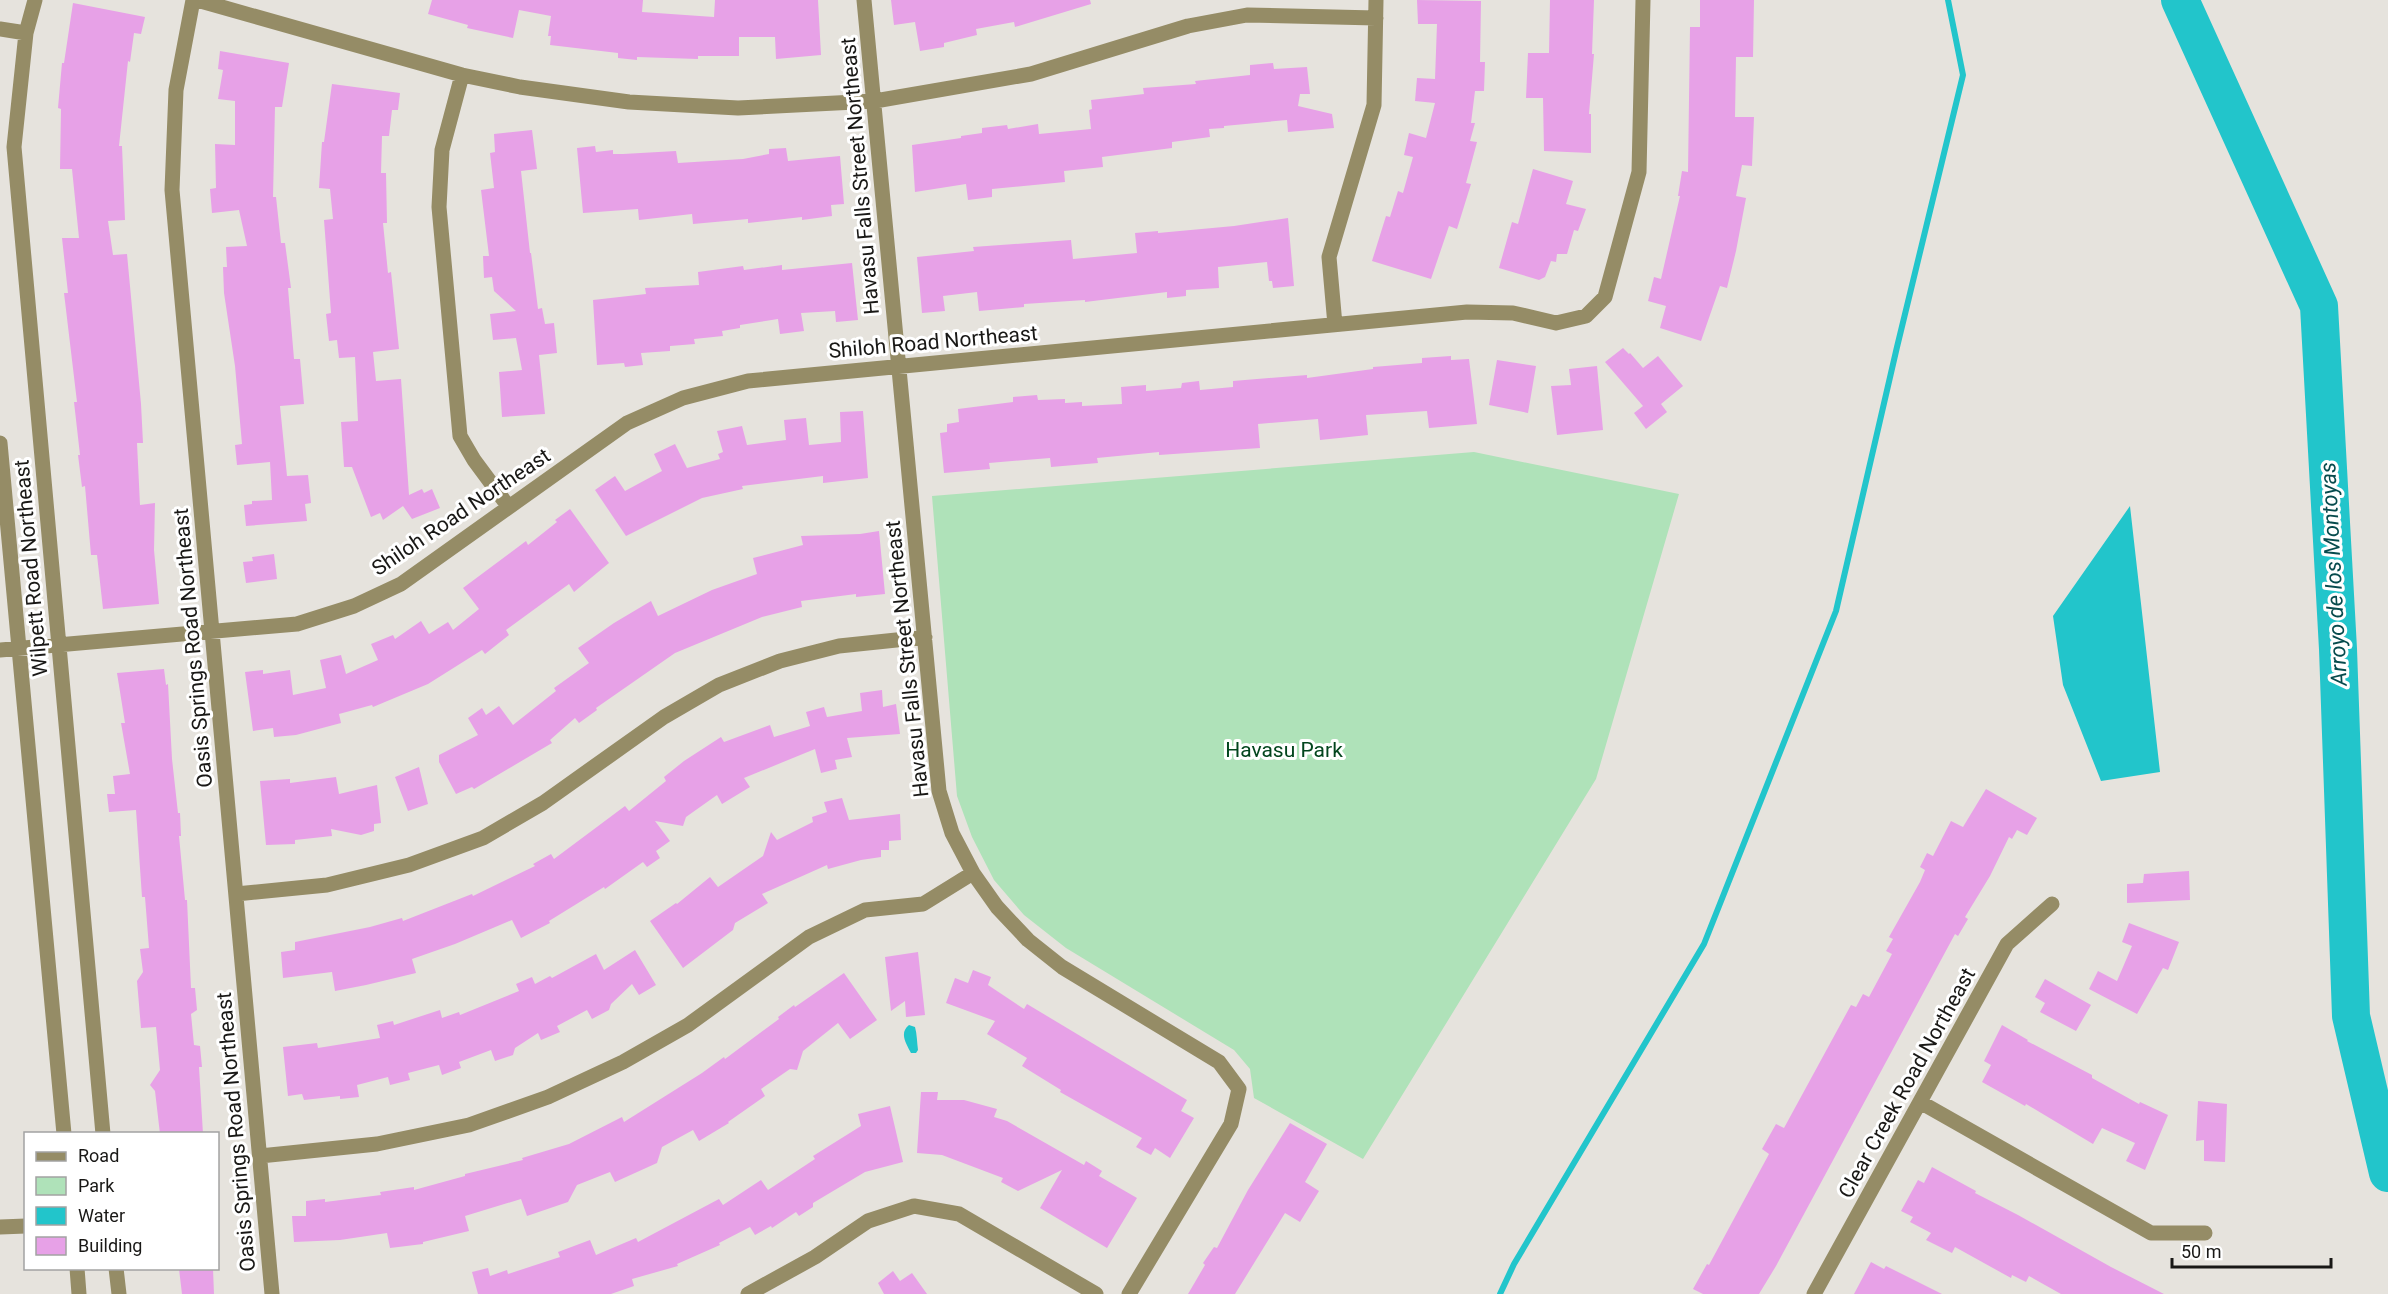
<svg xmlns="http://www.w3.org/2000/svg" width="2388" height="1294" viewBox="0 0 2388 1294" font-family="Roboto,sans-serif">
<style>
.green{fill:#afe2b9}
.water{fill:#22c5cb}
.lines{fill:none;stroke-linecap:round;stroke-linejoin:round}
.stream{stroke:#22c5cb;stroke-width:6}
.river{stroke:#22c5cb;stroke-width:38}
.building{fill:#e7a1e7}
.street{stroke:#958c66;stroke-width:15}
.labels{text-anchor:middle;stroke-width:6;stroke-linejoin:round;paint-order:stroke}
.street-label{font-size:21px;fill:#191816;stroke:#fff}
.park-label{font-size:21px;fill:#02451d;stroke:#fff}
.water-label{font-size:22px;font-style:italic;fill:#074b4d;stroke:#fff}
</style>
<rect width="100%" height="100%" fill="#e6e3dd"/>
<path class="green" d="M1474,452L1679,494L1596,779L1363,1159L1254,1098L1250,1069L1234,1050L1066,948L1024,915L994,880L972,837L957,796L932,496Z"/>
<path class="water" d="M2130,506L2160,772L2101,781L2063,685L2053,616Z
M909,1025L915,1027C917,1034 917,1043 918,1050L916,1053H911C906,1043 899,1033 909,1025Z"/>
<g class="lines">
<path class="stream" d="M1500,1294L1514,1264L1704,944L1836,611L1897,347L1963,75L1948,0"/>
<path class="river" d="M2180,0L2319,306L2338,649L2351,1016L2388,1173"/>
</g>
<path class="building" d="M432,0H643L642,12L714,17L715,0H818L821,55L776,59L775,37H739V56H698V59L637,57V60L618,58V53L550,45L551,36H548L551,16L519,10L513,38L467,28L468,25L428,14Z
M891,0H1090L1091,4L1015,27L1014,22L976,29L977,35L944,43V47L920,51L915,22L894,25Z
M1417,0L1481,1L1480,62H1485L1484,91H1475L1471,123H1475L1470,141L1477,142L1466,183L1471,184L1457,229L1449,226L1431,279L1372,261L1386,216L1390,217L1398,191L1403,193L1413,157L1404,155L1409,133L1426,138L1435,103L1415,101L1417,78L1435,79L1437,24H1418Z
M1550,0H1594L1592,54H1594L1589,114H1591V153L1544,151L1543,98H1526L1528,53H1549Z
M1700,0H1754L1753,57H1736L1735,117H1754L1752,166L1742,165L1736,196L1746,198L1736,251L1727,288L1720,286L1701,341L1660,328L1666,306L1648,301L1654,277L1661,279L1680,196H1678L1682,171L1688,172L1690,27H1700Z
M73,3L145,17L141,34L134,33L130,62L128,61L119,146H122L125,220L108,221L113,255L127,254L141,404L143,443H137L140,505L155,503L154,550L159,604L103,609L97,555H91L85,486L82,487L78,455H80L74,402H77L64,293H68L62,238H79L72,169H60L61,109L58,108L62,63H64Z
M220,51L289,63L282,107H275L273,197H276L281,243H285L291,288H288L294,359H300L304,404L280,406L287,476L308,475L311,503L305,504L307,521L246,526L244,505L252,504V501L272,500L270,462L237,465L235,445L242,444L235,366L224,293L223,267H227L226,247L247,246L239,210L212,213L210,189L216,188L215,144L235,145V101L218,99L223,70L218,69Z
M1273,63L1274,69L1307,67L1310,94H1300L1298,106L1332,114L1334,128L1288,132L1287,120L1224,126V128L1209,129L1210,137L1172,142V148L1102,157L1103,167L1064,171L1065,182L992,189V197L968,200L966,184L915,192L912,145L961,138V136L982,133V128L1007,125L1008,129L1038,124L1039,134L1091,129L1089,110L1092,109L1091,100L1144,94L1143,88L1196,84L1195,81L1250,75V65Z
M332,84L400,93L398,110H392L389,136H382L381,173H386L387,223H383L388,273L391,272L399,349L373,352L376,381L401,379L409,495L422,489L424,493L432,489L440,508L412,519L403,506L383,520L380,513L371,517L352,467H344L341,422L358,421L355,357L339,358L337,340L329,341L326,314L331,313L324,220L333,219L330,189L319,188L322,142H324Z
M532,130L537,169L521,171L530,253H531L538,309L542,308L545,324L554,323L557,353L539,355L545,414L502,417L499,372L522,370L516,338L493,340L490,314L516,311L494,291L492,277L484,278L483,256H489L481,190L494,188L490,153L495,152L494,134Z
M595,146L596,152L613,150V154H623L676,151L678,163L743,159L769,154V149L786,148L788,161L840,156L844,204L831,205L832,216L802,220V217L748,223V219L693,224L692,214L639,220L638,209L583,213L577,148Z
M1533,169L1573,181L1566,204L1586,209L1578,231L1574,230L1567,254H1557L1556,262L1551,261L1545,277L1539,280L1499,268L1512,222L1518,224Z
M1288,218L1294,286L1273,288L1272,281H1269L1267,262L1218,267L1219,288L1186,290V296L1167,298V292L1085,302V300L1024,304V307L979,311L977,292L943,296L945,311L922,313L917,257L974,251L973,247L1071,240L1073,259L1137,253L1135,233L1158,231V233L1234,226Z
M852,263L858,320L836,322L835,311L801,313L804,331L780,334L778,319L740,325V328L722,331L723,336L694,339L695,344L670,346V351L641,353L643,365L625,367L624,363L597,365L593,300L646,294L645,288L699,285L698,272L743,266L744,270L782,265V270Z
M1623,348L1629,354L1630,353L1643,368L1658,356L1683,386L1661,404L1667,412L1646,429L1634,413L1643,406L1605,362Z
M1451,356V360L1469,359L1477,424L1429,428L1427,411L1366,415L1368,435L1320,440L1318,419L1258,424L1260,448L1159,455V452L1097,458L1098,463L1051,467L1050,458L989,463L990,469L944,473L940,433L947,432V424L959,422L958,409L1013,402V397L1037,395L1038,400L1065,399V403L1082,402V406L1122,404L1121,387L1146,385V391L1181,388L1182,383L1199,381L1200,390L1233,387V381L1307,375V378L1373,369V367L1422,363V358Z
M1497,360L1536,366L1528,413L1489,405Z
M1597,366L1603,430L1557,435L1551,386L1571,385L1569,369Z
M863,411L868,478L823,483V476L742,486L743,489L702,498L626,536L595,490L615,476L625,491L662,471L654,454L675,444L687,468L720,459L718,454L723,452L717,431L742,426L747,445L786,440L784,420L806,418L809,445L841,442L840,412Z
M570,509L609,563L574,592L569,584L506,630L509,635L485,654L482,650L428,684L373,707L372,705L339,714L341,723L296,735L274,737L273,728L253,731L245,672L263,670V674L290,670L293,695L326,688L320,660L341,655L346,674L378,660L371,644L393,635L395,639L421,621L429,634L448,622L453,630L479,609L463,588L526,541L528,545L557,522L555,520Z
M879,531L885,594L856,597V594L801,601L802,607L762,617L675,653L596,708L597,710L579,723L575,718L550,740L552,743L474,789L472,787L456,794L439,762V755L478,735L468,718L482,708L486,715L499,706L513,725L556,691L554,688L589,663L578,648L614,623L651,601L658,616L712,590L757,574L753,558L803,545L801,536L860,534Z
M274,554L277,579L246,583L243,562L253,561L252,557Z
M164,669L166,685L168,684L172,759L178,813H180L181,836H179L185,900H187L191,988H195L197,1010L191,1014L194,1045L200,1046L202,1067H199L203,1134H160L155,1091L150,1085L160,1070L156,1027L141,1028L137,981L143,972L140,949L149,948L145,897H142L136,810L109,812L107,794H115L113,776L130,774L121,723H125L117,673Z
M882,690L883,707L896,704L900,734L847,738L852,757L835,760L837,769L821,773L815,749L744,778L750,787L722,804L717,795L686,817L683,826L655,821L670,841L656,851L660,858L647,867L643,862L605,889L604,887L549,921L550,923L521,938L512,920L455,944L412,959L416,973L366,985L335,991L332,972L283,978L281,952L295,950V942L370,927L402,918L403,921L472,894L473,896L535,866L533,864L551,854L554,859L625,806L629,811L666,781L664,777L684,761L721,737L724,742L770,725L774,737L810,726L806,712L824,707L827,717L862,711L860,693Z
M419,767L428,804L408,811L395,777Z
M336,777L339,794L377,785L381,823L374,824V831L361,835L331,829L332,836L295,840V844L266,845L260,781L290,779V783Z
M1986,789L2037,818L2027,835L2017,830L2012,839L2009,837L1990,876L1965,917L1968,919L1958,936L1955,934L1776,1266L1759,1294H1703L1693,1289L1707,1264L1709,1265L1769,1154L1762,1149L1776,1124L1784,1128L1851,1005L1856,1007L1863,994L1869,997L1892,954L1886,951L1893,939L1889,937L1920,882L1925,870L1920,867L1927,853L1933,856L1951,821L1963,827Z
M842,798L849,820L900,814L901,840L889,841V850H881V857L861,860L828,869L827,865L762,894L768,903L735,923L733,930L683,968L650,921L676,903L677,904L710,877L718,887L763,856L771,832L777,840L813,822L812,817L827,812L824,802Z
M2189,871L2190,900L2127,903V884L2143,883L2144,874Z
M2129,923L2179,942L2168,970L2163,968L2137,1014L2089,989L2098,971L2117,981L2132,946L2122,942Z
M635,950L656,985L639,995L632,984L611,1004L609,1010L592,1019L587,1010L557,1026L560,1032L541,1040L538,1033L515,1048L513,1055L495,1061L491,1050L459,1062L461,1068L442,1075L439,1065L408,1073L410,1080L390,1085L388,1077L357,1085L359,1097L340,1099V1096L304,1100L302,1094L288,1096L283,1047L317,1043L318,1048L380,1038L377,1025L393,1021L394,1025L440,1010L442,1018L459,1012L460,1015L519,991L516,984L532,977L535,984L550,976L552,978L596,954L604,970Z
M918,952L925,1015L906,1017L905,1001L891,1011L885,957Z
M973,970L991,977L988,985L1024,1009L1027,1004L1187,1100L1181,1111L1194,1118L1170,1158L1155,1148L1151,1155L1136,1147L1142,1138L1060,1092L1061,1090L1022,1066L1027,1058L987,1034L995,1021L946,1003L955,978L968,983Z
M844,973L877,1020L850,1039L838,1023L803,1051L797,1070L790,1069L761,1089L765,1096L728,1122L729,1123L699,1141L693,1130L662,1147L657,1163L615,1182L610,1172L577,1185L568,1202L527,1216L521,1199L465,1216L469,1231L423,1242V1244L390,1248L387,1233L340,1240L294,1242L292,1216H306V1201L325,1199V1202L381,1195L380,1192L414,1187V1190L465,1176V1174L523,1160L522,1158L569,1144L622,1117L624,1122L702,1073L724,1057L725,1059L779,1019L778,1017L794,1005L795,1007Z
M2045,979L2091,1005L2076,1031L2040,1012L2045,1003L2035,997Z
M2002,1025L2028,1040L2027,1041L2092,1075V1078L2139,1104L2140,1102L2168,1115L2145,1170L2126,1161L2135,1143L2102,1128L2093,1144L2026,1104L2025,1106L1982,1082L1991,1065L1984,1061Z
M921,1092H938L937,1100H964L997,1109L994,1117L1007,1121L1084,1165L1086,1161L1102,1171L1099,1176L1137,1198L1107,1248L1040,1208L1062,1170L1018,1191L1001,1182L1003,1178L942,1155L917,1153Z
M2198,1101L2227,1104L2225,1162L2204,1161V1140L2196,1141Z
M890,1106L903,1162L865,1172L813,1203V1207L799,1216L796,1212L772,1228L771,1226L755,1235L750,1227L719,1243L720,1245L677,1264L678,1266L632,1279L634,1286L611,1294H478L472,1272L488,1268L490,1276L507,1270L508,1274L560,1257L558,1252L590,1240L596,1255L636,1238L638,1242L719,1199L723,1205L761,1180L768,1190L815,1159L813,1156L861,1126L858,1114Z
M1290,1123L1327,1144L1305,1182L1319,1191L1300,1222L1285,1213L1235,1294H1188L1205,1265L1203,1263L1214,1247L1217,1248L1248,1190Z
M1932,1167L1976,1191L1975,1193L2018,1215L2111,1267L2164,1294H2061L2029,1276L2026,1282L2012,1275L2011,1278L1955,1247L1952,1253L1926,1240L1931,1233L1910,1222L1913,1217L1901,1211L1918,1180L1924,1183Z
M1871,1262L1884,1269L1886,1266L1942,1294H1854Z
M179,1269H213L214,1294H182Z
M893,1271L900,1281L912,1273L927,1294H884L878,1283Z"/>
<g class="lines">
<path class="street" d="M35,0L26,33L14,147L103,1134
M193,0L176,90L172,190L272,1294
M197,0L462,75L520,87L629,102L738,108L875,101L1031,74L1188,26L1247,15L1376,18
M864,0L939,791L952,833L973,873L997,907L1028,940L1062,967L1219,1062L1239,1089L1231,1124L1129,1294
M0,29L26,33
M462,75L442,150L439,207L460,436L474,460L508,506
M1335,325L1329,257L1374,105L1376,0
M0,443L64,1134
M0,650L297,624L354,606L401,584L627,423L683,398L748,381L1467,312L1513,313L1556,323L1586,316L1605,297L1639,172L1643,0
M236,894L327,885L409,865L483,838L543,803L664,717L719,685L780,661L839,646L925,637
M1920,1102L2151,1233H2205
M260,1156L377,1144L469,1125L548,1097L623,1062L688,1025L809,937L865,910L923,904L973,873
M0,1227L26,1226
M77,1268L79,1294
M116,1268L119,1294
M748,1294L815,1257L868,1221L914,1206L959,1214L1096,1294
M1814,1294L2007,944L2052,904"/>
</g>
<g class="labels">
<g class="street-label">
<text transform="translate(860 176) rotate(-95)" y="7">Havasu Falls Street Northeast</text>
<text transform="translate(933 342) rotate(-5)" y="7">Shiloh Road Northeast</text>
<text transform="translate(461 512) rotate(-34)" y="7">Shiloh Road Northeast</text>
<text transform="translate(31 568) rotate(-95)" y="7">Wilpett Road Northeast</text>
<text transform="translate(193 648) rotate(-95)" y="7">Oasis Springs Road Northeast</text>
<text transform="translate(907 659) rotate(-96)" y="7">Havasu Falls Street Northeast</text>
<text transform="translate(1907 1083) rotate(-61)" y="7">Clear Creek Road Northeast</text>
<text transform="translate(236 1132) rotate(-95)" y="7">Oasis Springs Road Northeast</text>
</g>
<g class="park-label">
<text x="1284" y="757">Havasu Park</text>
</g>
<g class="water-label">
<text transform="translate(2333 574) rotate(-93)" y="8">Arroyo de los Montoyas</text>
</g>
</g>
<rect x="24" y="1132" width="195" height="138" fill="#ffffff" stroke="#a3a3a2" stroke-width="1.5"/>
<rect x="36" y="1152" width="30" height="9" fill="#958c66" stroke="#a3a3a2" stroke-width="1.5"/>
<text x="78" y="1162" font-size="18" fill="#191816">Road</text>
<rect x="36" y="1177" width="30" height="18" fill="#afe2b9" stroke="#a3a3a2" stroke-width="1.5"/>
<text x="78" y="1192" font-size="18" fill="#191816">Park</text>
<rect x="36" y="1207" width="30" height="18" fill="#22c5cb" stroke="#a3a3a2" stroke-width="1.5"/>
<text x="78" y="1222" font-size="18" fill="#191816">Water</text>
<rect x="36" y="1237" width="30" height="18" fill="#e7a1e7" stroke="#a3a3a2" stroke-width="1.5"/>
<text x="78" y="1252" font-size="18" fill="#191816">Building</text>
<path d="M2172 1258v9h159v-9" fill="none" stroke="#191816" stroke-width="3"/>
<text x="2181" y="1258" font-size="18" fill="#191816" stroke="#ffffff" stroke-width="4.5" paint-order="stroke">50 m</text>
</svg>
